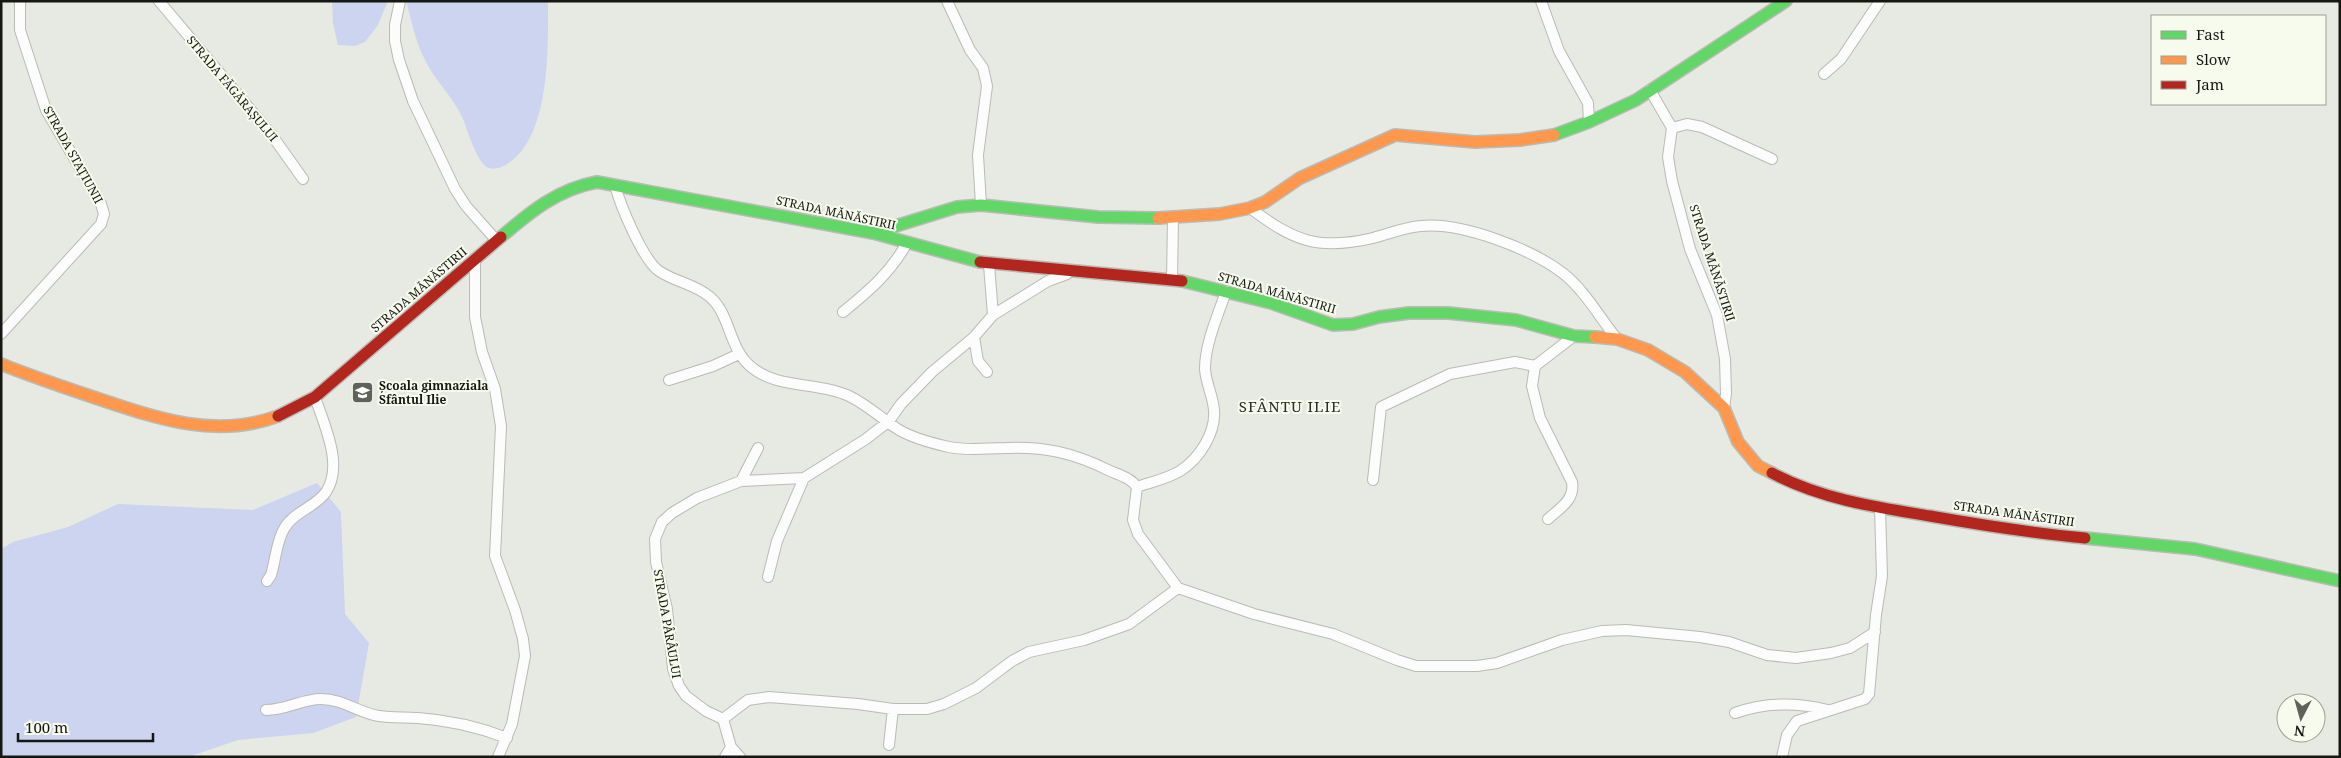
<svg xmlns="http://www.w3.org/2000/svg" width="2341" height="758" viewBox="0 0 2341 758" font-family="'Noto Serif',serif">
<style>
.green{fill:#ccd4ef}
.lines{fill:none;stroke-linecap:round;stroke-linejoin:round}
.street-casing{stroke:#b9bbb5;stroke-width:12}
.fast-casing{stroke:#b9bbb5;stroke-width:14}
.slow-casing{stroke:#b9bbb5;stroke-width:14}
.jam-casing{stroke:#b9bbb5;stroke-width:14}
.street{stroke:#fbfcfb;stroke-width:10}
.fast{stroke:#63d668;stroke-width:11}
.slow{stroke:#ff974d;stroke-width:11}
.jam{stroke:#b3261e;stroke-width:11}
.labels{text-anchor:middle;stroke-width:4;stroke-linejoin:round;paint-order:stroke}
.street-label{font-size:12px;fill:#161713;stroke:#f6fbed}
.poi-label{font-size:12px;font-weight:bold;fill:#161713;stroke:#f6fbed;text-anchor:start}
.quarter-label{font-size:15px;letter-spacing:1px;fill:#2a2d23;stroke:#f6fbed}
</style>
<rect width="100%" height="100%" fill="#e7eae2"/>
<path class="green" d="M332,1H388L378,25L365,42L355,46L338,45L333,23Z
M406,1H548C548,46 551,138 507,164C502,167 496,170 489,168C477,164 468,131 463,119C453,96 433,79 423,56C415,39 411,19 406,1Z
M317,483L341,512L345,614L369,643L356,717L313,733L238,740L188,757H1V549L13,542L68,527L118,504L253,510Z"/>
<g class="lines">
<defs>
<path id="street" d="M159,1L271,134L303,179
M400,1L395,25V41L399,60L413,101L455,189L466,206L497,241
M947,1L970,50L983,68L987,86L978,155L981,205
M1541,1L1559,51L1588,103L1589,122
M1824,74L1841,59L1880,1
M1650,90L1672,128
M1672,128L1668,157L1672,181L1690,249L1717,315L1725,359L1726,394L1724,408
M1672,128L1687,124L1702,127L1772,159
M615,185C620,205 643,260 659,271C675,282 695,284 710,297C730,314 729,347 749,365C776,390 817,381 849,396C866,404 880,417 896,428C911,438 931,443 949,447C967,451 987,448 1006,448C1043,446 1074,453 1108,470C1118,475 1130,477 1137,487C1151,482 1167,479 1180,471C1199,459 1216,433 1214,410C1213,396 1206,384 1205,369C1205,343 1218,316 1226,291
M1250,208C1294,241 1318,251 1373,238C1389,234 1405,227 1421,226C1462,222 1532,249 1564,274C1585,291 1600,318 1617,339
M475,259V317L482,352L495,389L501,426L495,556L515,610L523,639L525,656L512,724L498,757
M989,265L993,315
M1172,279L1173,218
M843,312C870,290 890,273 907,243
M1,334L101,224L104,214L101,204L46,110L20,30V1
M974,337L978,361L987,372
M669,380L713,366L739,354
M1373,480L1381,407L1450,374L1515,362L1535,366
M741,481L758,448
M1137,487L1133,520L1138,534L1178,588L1254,614L1333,634L1397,660L1416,666H1477L1497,663L1562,640L1602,631L1626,630L1700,637L1729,642L1767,655L1796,658L1831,653L1850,648L1875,632
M1548,519C1560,508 1575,500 1572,482L1540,418L1532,386L1535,366L1574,336
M768,577L777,541L804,478
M267,581L271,575C276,559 277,533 290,521C300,510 317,505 326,492C344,465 324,425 315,397
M266,710C287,710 302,699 321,699C343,699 359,713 379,716C392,718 405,717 418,718C447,720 479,727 507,738
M1735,713C1766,702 1796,702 1828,710
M723,719L706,711L686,696L679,686L673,669L667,609L656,562L655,539L662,522L672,513L697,498L741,481L804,478L866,439L889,421L901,404L932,372L974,337L993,315L1048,281L1067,274
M723,719L748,700L769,697L858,704L893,709H927L944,704L976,688L1012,661L1029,652L1084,640L1129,624L1178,588
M723,719L731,747L725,757
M889,745L893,709
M731,747L740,757
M1782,757L1787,735L1797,721L1865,699L1869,694L1876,615L1882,576L1880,508"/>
<path id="fast" d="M1554,135L1589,122L1636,100L1786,1
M873,233L957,207L981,205L1098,217L1158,218
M501,237C530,212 558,189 597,182L873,233L980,262
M1182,281L1271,303L1333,325L1353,324L1379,317L1409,313H1448L1516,320L1574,336L1595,337
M2085,538L2195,549L2340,581"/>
<path id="slow" d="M1158,218L1220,214L1250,208L1265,202L1300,178L1395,135L1475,142L1520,140L1554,135
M1595,337L1617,339L1648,350L1685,372L1724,408L1738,442L1758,466L1772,473
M1,364C33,377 66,388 99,399C158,419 217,439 278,416"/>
<path id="jam" d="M980,262L1182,281
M278,416L315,397L501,237
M1772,473C1821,499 1875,507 1930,516C1981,525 2032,533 2085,538"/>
</defs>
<use href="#street" class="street-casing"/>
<use href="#fast" class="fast-casing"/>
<use href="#slow" class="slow-casing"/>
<use href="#jam" class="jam-casing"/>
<use href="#street" class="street"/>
<use href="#fast" class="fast"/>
<use href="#slow" class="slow"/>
<use href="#jam" class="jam"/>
</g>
<defs>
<symbol id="school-square" viewBox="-11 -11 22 22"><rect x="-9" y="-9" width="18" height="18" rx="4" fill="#5f615b" stroke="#f6fbed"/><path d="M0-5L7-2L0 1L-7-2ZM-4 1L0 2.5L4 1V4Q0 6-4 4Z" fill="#fff"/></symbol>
</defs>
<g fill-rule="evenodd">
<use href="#school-square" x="350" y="380" width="25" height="25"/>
</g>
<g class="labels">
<g class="street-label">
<text transform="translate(232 89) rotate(50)" y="4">STRADA FĂGĂRAȘULUI</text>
<text transform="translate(73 155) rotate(61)" y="4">STRADA STAȚIUNII</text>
<text transform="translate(836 213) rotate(12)" y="4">STRADA MĂNĂSTIRII</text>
<text transform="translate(1712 263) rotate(72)" y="4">STRADA MĂNĂSTIRII</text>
<text transform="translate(419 290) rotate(-41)" y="4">STRADA MĂNĂSTIRII</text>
<text transform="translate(1277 293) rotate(16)" y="4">STRADA MĂNĂSTIRII</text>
<text transform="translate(2014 514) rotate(8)" y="4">STRADA MĂNĂSTIRII</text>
<text transform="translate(667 624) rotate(80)" y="4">STRADA PÂRÂULUI</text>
</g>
<g class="poi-label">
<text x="379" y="390">Școala gimnaziala<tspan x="379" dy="14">Sfântul Ilie</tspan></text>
</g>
<g class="quarter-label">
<text x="1290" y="412">SFÂNTU ILIE</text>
</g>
</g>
<rect width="2341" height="758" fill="none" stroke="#161713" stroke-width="5"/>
<rect x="2151" y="15" width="175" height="90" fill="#f6fbed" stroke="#9ca096"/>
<rect x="2161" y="31" width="25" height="8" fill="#63d668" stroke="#9ca096"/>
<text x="2196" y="40" font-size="15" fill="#161713">Fast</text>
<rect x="2161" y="56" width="25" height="8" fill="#ff974d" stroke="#9ca096"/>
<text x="2196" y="65" font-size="15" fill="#161713">Slow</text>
<rect x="2161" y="81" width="25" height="8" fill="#b3261e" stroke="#9ca096"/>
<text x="2196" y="90" font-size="15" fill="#161713">Jam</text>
<g transform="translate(2301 718) rotate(186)"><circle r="24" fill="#f6fbed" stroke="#9ca096"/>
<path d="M0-4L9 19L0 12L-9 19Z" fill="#5f615b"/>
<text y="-8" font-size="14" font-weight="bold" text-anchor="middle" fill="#161713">N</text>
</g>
<path d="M18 733v8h135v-8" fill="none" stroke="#161713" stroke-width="2.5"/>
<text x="25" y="733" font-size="15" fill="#161713" stroke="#f6fbed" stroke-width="4" paint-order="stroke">100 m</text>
</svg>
